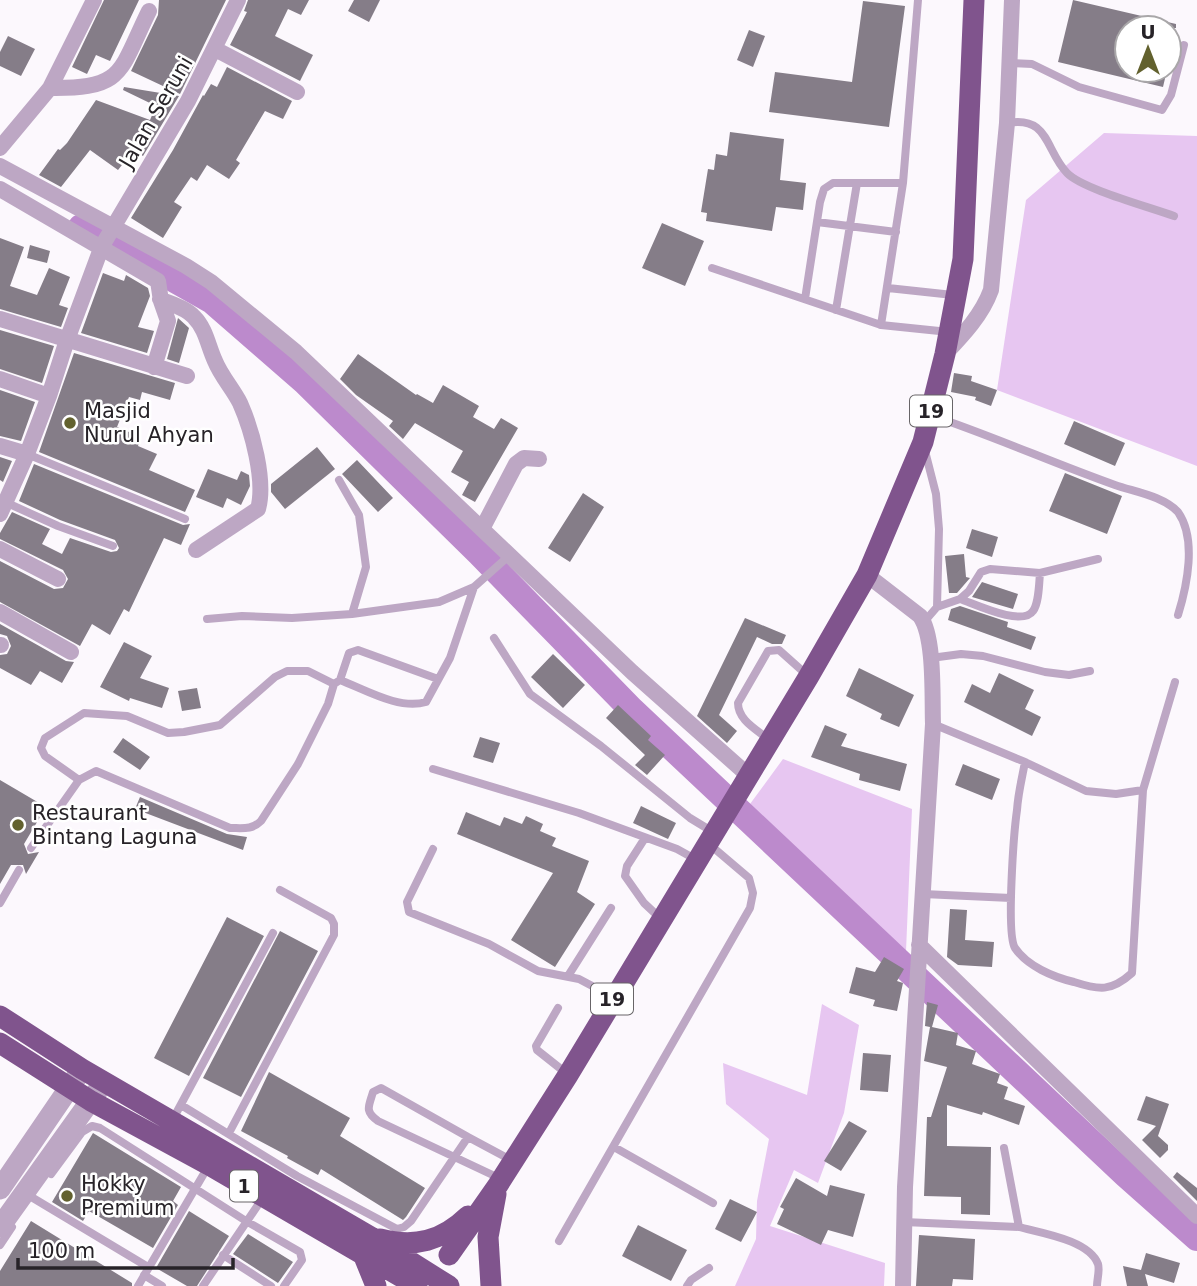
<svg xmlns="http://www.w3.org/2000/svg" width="1197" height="1286" viewBox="0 0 1197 1286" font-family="'DejaVu Sans',sans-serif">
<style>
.green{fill:#e7c6f1}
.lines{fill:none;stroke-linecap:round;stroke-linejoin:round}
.river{stroke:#bc8acc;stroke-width:26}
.building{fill:#857d88}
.service{stroke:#bda7c4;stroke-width:8}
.minor{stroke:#bda7c4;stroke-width:16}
.tertiary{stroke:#bda7c4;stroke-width:21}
.trunk{stroke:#80548d;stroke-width:21}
.poi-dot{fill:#62612e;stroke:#fff;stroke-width:2.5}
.labels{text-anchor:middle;stroke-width:5;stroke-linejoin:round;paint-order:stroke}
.shield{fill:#fff;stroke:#686568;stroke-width:2}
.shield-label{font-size:19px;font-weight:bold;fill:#272328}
.street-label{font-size:21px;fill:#272328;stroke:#fff}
.poi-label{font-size:21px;fill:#272328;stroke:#fff;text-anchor:start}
</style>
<rect width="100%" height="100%" fill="#fcf8fd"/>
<path class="green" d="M1104,133L1197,136V466L997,390L1026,200Z
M783,759L912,809L906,951L750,804Z
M822,1004L859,1025L844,1113L818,1183L794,1170L770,1226L885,1263L884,1286H735L756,1239L757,1201L769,1139L726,1104L723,1063L807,1095Z"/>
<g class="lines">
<path class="river" d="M81,227L212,301L305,382L479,553L632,710L1126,1175L1197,1238"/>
</g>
<path class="building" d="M104,0H139L110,61L96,55L87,74L72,67Z
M159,0H226L180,94L131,71L158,15Z
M248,0H309L301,15L288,9L275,36L313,55L300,81L230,45L247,12L244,11Z
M354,0H380L369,22L348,11Z
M1073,0L1176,24V28H1127V70H1167L1163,87L1058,62Z
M863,1L905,6L889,127L769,112L775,72L852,82Z
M749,30L765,36L753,67L737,60Z
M8,36L35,49L21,76L0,66V52Z
M227,67L292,101L283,119L265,111L236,160L240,163L229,179L207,165L197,181L191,177L174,202L182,207L163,238L131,218L173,150L203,95L204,96L211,84L217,87Z
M124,87L179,96L143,156L133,151L118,170L90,150L61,187L39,175L58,149L60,150L67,143L96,100L150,120L156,106L123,90Z
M730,132L784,139L780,180L806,183L803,210L776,207L772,231L706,221L707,213L701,212L708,169L714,170L716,154L727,156Z
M662,223L704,241L685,286L642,268Z
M0,238L24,247L10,286L37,295L49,268L70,277L59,305L68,308L61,327L0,309Z
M30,245L50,251L47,263L27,258Z
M103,273L124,281L126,275L148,288L150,296L138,327L154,331L147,353L81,333Z
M178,318L189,328L179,363L167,359Z
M0,330L54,346L42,383L0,369Z
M74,353L175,383L170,400L142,392L140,400L129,397L117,427L141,437L138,446L157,454L149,470L195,490L185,512L39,452Z
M358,354L416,395L417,394L433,403L443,385L479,406L473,417L494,429L501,418L518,428L475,502L462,495L469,482L451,472L463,451L415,423L403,439L389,426L393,421L356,395L340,379Z
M954,373L972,376L971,381L997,390L991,406L975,400L976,397L951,392Z
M0,390L35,402L21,441L0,436Z
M1074,421L1125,443L1115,466L1064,444Z
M317,447L335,469L285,509L271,492V484Z
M0,457L12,461L3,482L0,480Z
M357,460L393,498L378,512L342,474Z
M34,464L183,525L190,524L181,545L164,538L129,612L124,609L110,635L92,624L80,646L0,602V561L54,589L63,588L68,579L63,570L0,539V533L12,512L50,529L42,544L62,554L70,538L111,552L117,551L119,548L115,540L60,520L19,501Z
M208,469L237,480L241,471L249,475L250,486L241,505L227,498L223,508L196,497Z
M1065,473L1122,496L1107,534L1049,511Z
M583,493L604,507L570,562L548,548Z
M972,529L998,537L992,557L966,548Z
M964,554L966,577L970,578L957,593H949L945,556Z
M982,582L1018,594L1013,609L972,597Z
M960,606L1008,622L1007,627L1036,637L1031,650L948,620L951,609Z
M745,618L786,635L782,644H772L757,637L719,715L737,731L727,743L697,716Z
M0,624L66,661L74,662L62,683L40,671L31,685L0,668V655L7,654L11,646L7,636L0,634Z
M124,642L152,656L140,678L169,688L162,708L130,698L129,701L100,687Z
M553,654L585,685L563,708L531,677Z
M859,668L914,695L899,727L880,719L882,714L846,696Z
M999,673L1034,690L1025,709L1041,717L1032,736L964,702L972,684L990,693Z
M197,688L201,708L182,711L178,691Z
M618,705L651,736L648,740L665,755L647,775L635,765L645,755L606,718Z
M825,725L847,734L841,746L907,764L900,791L859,780L860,774L811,757Z
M480,737L500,743L493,763L473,757Z
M123,738L150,757L140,770L113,752Z
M963,764L1000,779L992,800L955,785Z
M0,780L46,807L24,844L28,854L39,852L26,874L23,865H11L0,884Z
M140,797L227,834L247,837L243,850L135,809Z
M641,806L676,823L668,839L633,823Z
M466,812L500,826L504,817L522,824L526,816L543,824L540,831L556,838L552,846L589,861L577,892L595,904L555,967L511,940L553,873L457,834Z
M950,909L967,910L965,940L994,942L992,967L958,965L947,957Z
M227,917L264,936L189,1076L154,1058Z
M280,931L318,951L241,1097L203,1078Z
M884,957L904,969L897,981L903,983L897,1011L873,1006L875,1000L849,993L856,967L875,972Z
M927,1002L938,1005L932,1027L958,1033L956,1045L976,1051L972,1064L1000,1074L997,1083L1008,1087L1004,1099L1025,1106L1019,1125L983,1112L982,1115L947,1105V1146L991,1147L990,1215L961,1214V1197L924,1196L927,1117H931L947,1067L924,1061L930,1027L925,1026Z
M863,1053L891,1055L888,1092L860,1090Z
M269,1072L350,1118L340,1136L425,1188L406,1217L403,1220L321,1169L318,1175L287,1158L288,1156L241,1131Z
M1146,1096L1169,1104L1158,1136L1168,1145V1150L1160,1158L1142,1140L1156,1126L1137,1120Z
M849,1121L867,1131L841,1171L824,1161Z
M93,1133L181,1187L173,1201L178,1205L153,1248L89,1211L83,1221L52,1202Z
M1177,1172L1197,1188V1201L1173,1177Z
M796,1178L827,1196L830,1185L865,1194L853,1237L828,1230L821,1245L777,1224L784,1209L780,1207Z
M730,1199L757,1212L741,1242L715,1229Z
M189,1211L229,1236L197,1286H187L156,1268Z
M31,1221L132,1283V1286H0V1271Z
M638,1225L687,1250L671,1281L622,1256Z
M248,1234L293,1262L278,1283L233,1254Z
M919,1235L975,1239L973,1280L953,1279L952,1286H916Z
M1146,1253L1180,1263L1174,1283L1145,1274L1148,1286H1127L1123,1266L1141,1270Z"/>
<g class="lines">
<path class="service" d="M918,0L903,183L881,325L949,332
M1010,63L1032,64L1079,87L1162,110L1171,95L1184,45
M1007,123C1049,115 1045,150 1067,173C1082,189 1150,207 1174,216
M817,222L896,232
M712,268L881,325
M888,288L953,295
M805,299L820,202L824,189L833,183H903
M836,310L857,183
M930,415C993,436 1053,463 1115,485C1135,492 1163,496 1178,512C1197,539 1187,586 1178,615
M27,454L185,519
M339,480L359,515L366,567L352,614
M5,502L58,526L113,546
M960,599C975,604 1022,627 1033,611C1039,603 1039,584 1040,573
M937,607L960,599L969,591L981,572L990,569L1040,573L1098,559
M207,619L242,616L292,618L352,614L439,602L474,587L510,555
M924,622L937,607L939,529L936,494L925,451
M494,638L530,694L601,746L690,818L713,832
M931,658L961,654L983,656L1045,672L1069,675L1090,671
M340,680L349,653L358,650L438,679
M933,724L1025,762L1086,791L1116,794L1143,790
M768,739C756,729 738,720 738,703L768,651L779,650L807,675
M1025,762C1022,778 1018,794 1017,810C1014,831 1006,934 1015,948C1027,966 1053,977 1074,982C1099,990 1111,992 1132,973L1143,790L1175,682
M433,769L579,813L677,849L695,859
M79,780L45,756L41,748L45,738L84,713L127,716L168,733L184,732L220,725L275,677L287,671H308L334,684
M645,838L627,866L625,876L644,903L660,918
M31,848L79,780L96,771L230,828C243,828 252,830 261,821L298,764L328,704L334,684L340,680C366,690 399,710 426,702L450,658L474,587
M433,849L407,902L409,912L489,944L538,971L579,979L613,997
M923,894L1011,898
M0,903L19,870
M568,976L611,908
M558,1008L536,1046L537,1050L566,1073
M181,1105L297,1176L397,1229L404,1227L411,1221L468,1137L511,1160
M172,1121L273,933
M229,1133L334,935V924L331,918L280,890
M468,1137L381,1088L373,1092C369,1106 364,1111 378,1121L499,1178
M614,1147L713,1203
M1004,1148L1019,1227C1041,1233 1089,1240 1098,1264C1100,1270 1097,1279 1097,1286
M51,1174L82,1132L92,1126L100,1128L246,1221L300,1252L302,1260L284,1286
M33,1198L148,1267
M904,1222L1019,1227
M559,1241L750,908L753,893L749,878L709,844
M0,1245L12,1227
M223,1255L271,1286
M144,1275L162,1286
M138,1286L209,1165
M203,1286L262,1199
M687,1286L691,1280L709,1268"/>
<path class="minor" d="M215,49L297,92
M50,88C125,89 119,72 149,11
M0,148L50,88L94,0
M0,166L186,266L211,282L296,352L632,672L749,776
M0,189L158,281L161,301L168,321L154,367
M160,299C171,304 186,308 194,317C206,329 208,346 215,361C221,376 233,389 240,403C252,430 266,481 258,509L196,550
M0,319L187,376
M945,354C963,335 982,315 991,290L1007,123L1012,0
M0,379L49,396
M0,446L27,454
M0,514L27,454L49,396L67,340L102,246L188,101L238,0
M483,527L516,464L524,458L539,459
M0,549L58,579
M867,575L920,616C935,637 932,697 933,724L905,1187L903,1286
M0,612L71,652
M0,645H1
M919,945L1197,1216"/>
<path class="tertiary" d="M0,1189L80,1072
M0,1227L101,1086"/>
<path class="trunk" d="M0,1016L82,1069L371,1237L449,1286
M0,1043L91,1101L209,1165L417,1286
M380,1239C415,1248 442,1241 468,1216
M363,1254L376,1286
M449,1255L498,1185L568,1075L809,676L867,575L923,442L945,354L963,259L974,0
M491,1286L488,1237L496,1194"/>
</g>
<g class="poi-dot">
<circle cx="70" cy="423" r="7"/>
<circle cx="18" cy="825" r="7"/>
<circle cx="67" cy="1196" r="7"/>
</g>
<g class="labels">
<g class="shield">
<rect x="910" y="395.5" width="42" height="31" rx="5"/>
<rect x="591" y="983.5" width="42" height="31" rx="5"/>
<rect x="230" y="1170.5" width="28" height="31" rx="5"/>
</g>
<g class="shield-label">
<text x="931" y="418">19</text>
<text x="612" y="1006">19</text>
<text x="244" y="1193">1</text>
</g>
<g class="street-label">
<text transform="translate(156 112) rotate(-60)" y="7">Jalan Seruni</text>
</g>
<g class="poi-label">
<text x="84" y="418">Masjid<tspan x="84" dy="24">Nurul Ahyan</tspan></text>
<text x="32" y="820">Restaurant<tspan x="32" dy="24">Bintang Laguna</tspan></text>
<text x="81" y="1191">Hokky<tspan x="81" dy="24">Premium</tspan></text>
</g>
</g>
<g transform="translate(1148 49)"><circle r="33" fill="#ffffff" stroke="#a9a7a9" stroke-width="2"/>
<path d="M0-5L12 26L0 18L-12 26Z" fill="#62612e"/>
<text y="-10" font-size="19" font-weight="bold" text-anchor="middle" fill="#272328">U</text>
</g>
<path d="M18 1258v10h215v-10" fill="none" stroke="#272328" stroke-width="3.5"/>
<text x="28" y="1258" font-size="21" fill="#272328" stroke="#ffffff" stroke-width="5" paint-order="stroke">100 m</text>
</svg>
